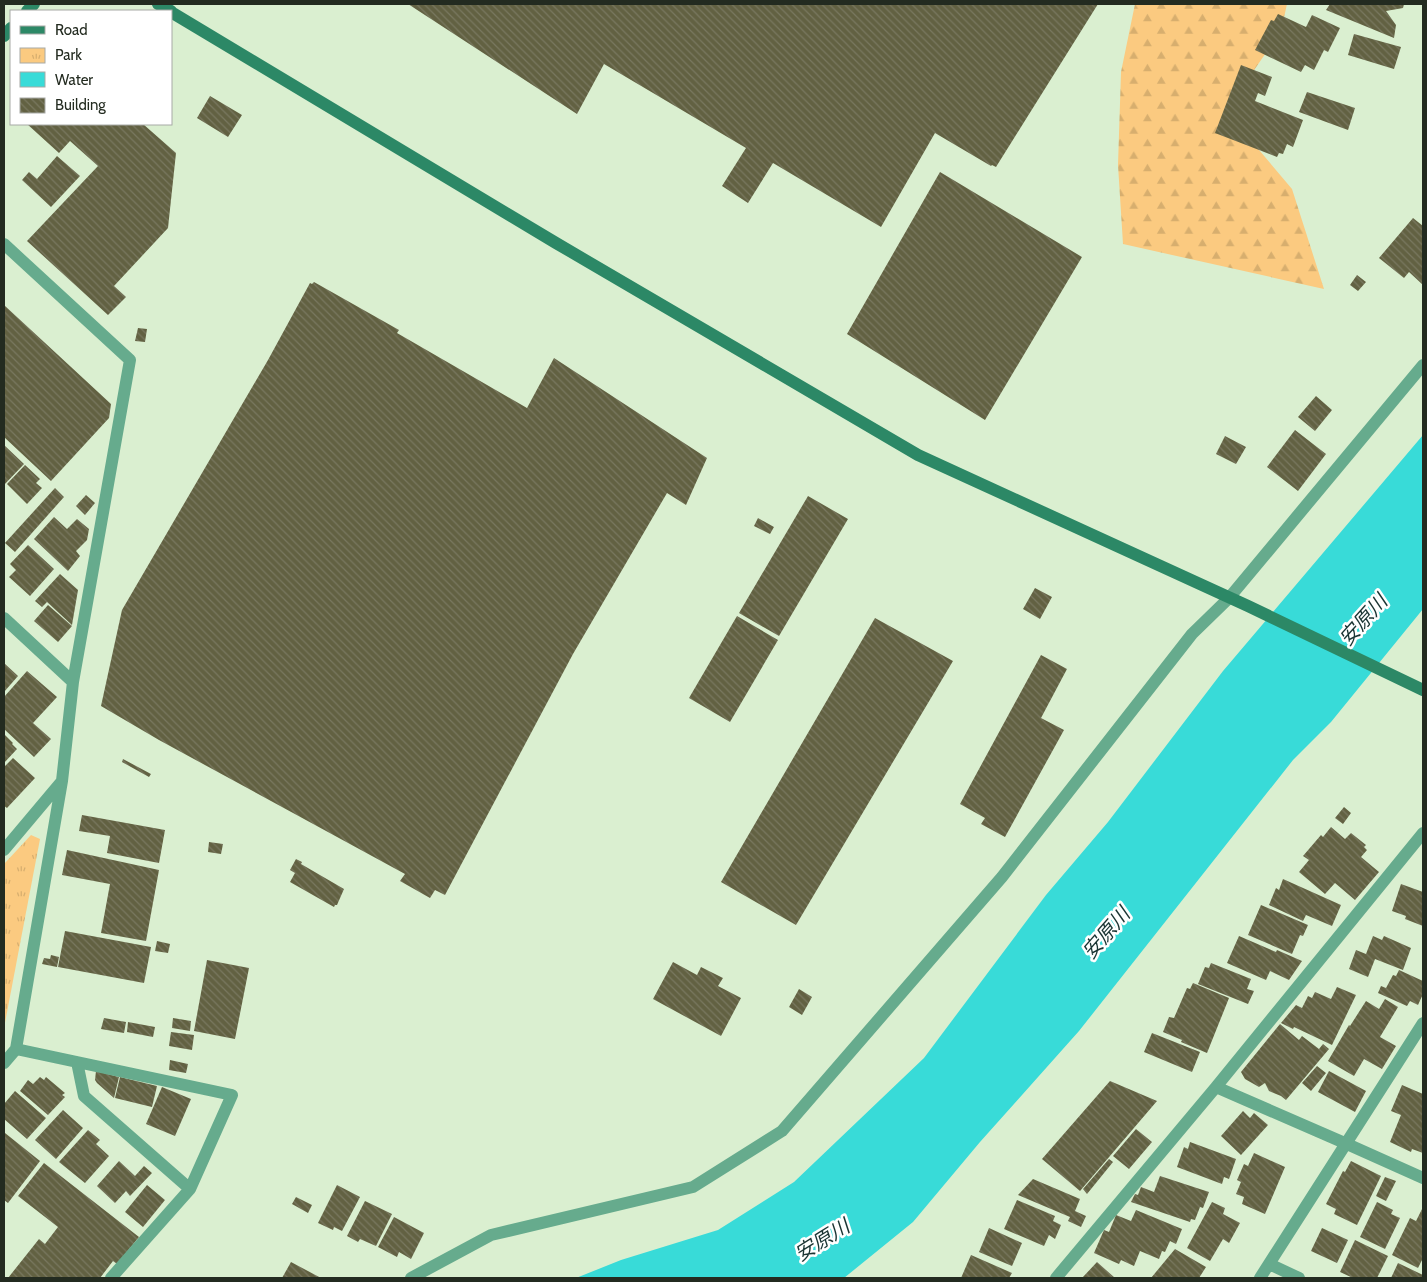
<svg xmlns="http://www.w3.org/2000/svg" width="1427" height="1282" viewBox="0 0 1427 1282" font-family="Cabin,'Noto Sans JP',sans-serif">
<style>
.forest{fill:url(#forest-firs)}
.park{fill:url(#park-tufts)}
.water{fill:#38dbd8}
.building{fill:url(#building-back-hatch)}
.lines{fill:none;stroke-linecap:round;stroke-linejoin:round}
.lane{stroke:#66ab8d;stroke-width:12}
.street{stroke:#66ab8d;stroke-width:12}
.secondary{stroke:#2c8866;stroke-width:12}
.labels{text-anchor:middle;stroke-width:5;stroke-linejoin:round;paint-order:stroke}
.water-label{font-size:20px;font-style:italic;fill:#1a3433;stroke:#fff}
</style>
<defs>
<pattern id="forest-firs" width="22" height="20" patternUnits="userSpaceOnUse" patternTransform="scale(1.25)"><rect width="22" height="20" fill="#fbca80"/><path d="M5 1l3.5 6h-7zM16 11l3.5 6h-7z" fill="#d7ae6e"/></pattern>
<pattern id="park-tufts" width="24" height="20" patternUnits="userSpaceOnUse" patternTransform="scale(1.25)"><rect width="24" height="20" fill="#fbca80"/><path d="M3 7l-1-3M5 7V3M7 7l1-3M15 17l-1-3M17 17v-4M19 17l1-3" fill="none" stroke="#d7ae6e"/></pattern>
<pattern id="building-back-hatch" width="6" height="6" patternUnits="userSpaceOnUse" patternTransform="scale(1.25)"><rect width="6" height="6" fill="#626142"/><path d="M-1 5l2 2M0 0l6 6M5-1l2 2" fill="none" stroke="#797860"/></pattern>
</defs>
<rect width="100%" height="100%" fill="#daefd0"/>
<path class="forest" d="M1135,4H1287L1281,31L1226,111L1292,189L1324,289L1123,244L1118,165L1121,72Z"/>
<path class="park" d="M31,835L40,839L4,1028V864Z"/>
<path class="water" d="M1423,435V609L1331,722L1293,760L1079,1031L980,1142L913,1222L844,1278H576L621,1260L718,1230L794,1182L924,1058L1046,895L1108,822L1223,671Z"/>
<path class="building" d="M408,4H1098L996,167L992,165L991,166L935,133L881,227L773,163L748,203L722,186L746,148L604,64L577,114Z
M1330,4H1404L1403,8L1386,11L1396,25L1394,38L1326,10Z
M1278,14L1306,27L1312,15L1340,28L1328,52L1324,50L1314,70L1305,65L1301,72L1255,50L1271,20L1274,21Z
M1354,34L1401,47L1394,69L1348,55Z
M1241,65L1272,77L1265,96L1258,93L1255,101L1303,120L1293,147L1287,144L1283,154L1279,153L1277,157L1215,133Z
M1307,92L1355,108L1348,130L1299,112Z
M210,96L242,115L228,137L197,118Z
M27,124H143L176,153L168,228L114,286L126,297L108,315L27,241L98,166L70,141L59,153Z
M57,156L80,176L51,207L22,180L29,172L37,179Z
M940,172L1082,257L985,420L847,334Z
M1413,218L1423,226V285L1409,272L1404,278L1379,258Z
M1357,275L1366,282L1358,291L1350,285Z
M314,282L399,330L397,333L527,408L554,358L707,458L686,505L667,493L573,654L445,895L435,890L430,898L400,881L405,874L159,740L101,706L122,610L268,360L310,283L312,284Z
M4,305L111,404L109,418L51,481L4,437Z
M138,328L147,329L145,342L135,341Z
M1316,396L1332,410L1315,431L1298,417Z
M1295,430L1326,454L1298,491L1267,467Z
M1225,436L1246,447L1236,464L1216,454Z
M4,445L24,464L4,485Z
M25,465L40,479L36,483L42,488L27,504L7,484Z
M55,488L64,497L15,552L5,543Z
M86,495L95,503L85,515L76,506Z
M808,496L848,519L779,636L739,613Z
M54,517L67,529L77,519L89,529L87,540L76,551L80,556L68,571L34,539Z
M758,518L774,527L770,534L754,526Z
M28,545L54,569L30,596L9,577L16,570L10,564Z
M60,574L78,590L72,625L47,602L42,607L35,601Z
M1035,588L1052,597L1040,619L1023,609Z
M48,605L72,626L58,642L34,621Z
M737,616L778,640L730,722L689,698Z
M875,618L953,661L796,925L721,882Z
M1041,655L1067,669L1041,718L1064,730L1005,837L981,824L985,818L960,804Z
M4,663L18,676L4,692Z
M27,671L57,697L33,723L51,739L34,757L4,729V697Z
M4,734L13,743L12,744L17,749L4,763Z
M13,758L35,778L7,808L4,806V767Z
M123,759L151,774L149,777L122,762Z
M1344,807L1351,813L1343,824L1335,818Z
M82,815L165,830L159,863L107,853L110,836L79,831Z
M1331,827L1345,839L1351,833L1366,845L1364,847L1367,850L1361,857L1379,872L1355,900L1335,883L1325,894L1299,872L1309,860L1303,856L1321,835L1323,837Z
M209,842L223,844L221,854L208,852Z
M67,850L159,870L146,941L101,933L110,884L62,875Z
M296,859L302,862L301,864L344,889L337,905H335L334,907L290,882L295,873L290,870Z
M1283,879L1341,905L1332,926L1306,915L1303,921L1269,905L1276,888L1279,890Z
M1401,884L1423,892V926L1405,919L1406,916L1392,911Z
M1261,905L1308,925L1303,936L1300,935L1292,954L1248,935Z
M65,931L151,947L144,983L58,967Z
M1239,936L1276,952L1277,950L1302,961L1289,980L1270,971L1266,980L1227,963Z
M1373,936L1382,940L1384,936L1411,948L1403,970L1375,959L1368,977L1349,969L1356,950L1366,954Z
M157,941L170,944L168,953L155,951Z
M51,955L59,957L57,967L42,964L44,958L50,959Z
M207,960L249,968L235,1039L194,1031Z
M673,962L697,975L701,967L723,978L718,986L741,998L721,1036L653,999Z
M1211,963L1251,979L1247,989L1254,991L1248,1004L1198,984L1205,967L1209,968Z
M1399,970L1423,981V994L1418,1005L1410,1001L1407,1006L1378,993L1381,986L1386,988L1393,975L1396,976Z
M1193,983L1229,998L1207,1053L1181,1042L1182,1040L1163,1032L1169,1017L1174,1018L1187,988L1190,989Z
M1337,987L1356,995L1332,1045L1294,1027L1293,1029L1281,1023L1296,1005L1302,1008L1308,996L1312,998L1315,992L1331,999Z
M799,989L812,997L802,1015L789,1007Z
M1385,999L1398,1007L1380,1037L1396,1046L1382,1069L1364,1059L1354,1076L1328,1061L1349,1025L1350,1026L1366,1001L1379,1009Z
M104,1018L126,1022L124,1033L101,1029Z
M173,1018L191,1021L190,1031L172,1028Z
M128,1022L155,1027L153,1037L127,1032Z
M1280,1024L1299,1040L1302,1036L1319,1049L1323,1044L1329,1049L1286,1100L1281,1096L1269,1091L1265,1083L1259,1087L1245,1079L1241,1072Z
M171,1032L194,1035L192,1050L169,1046Z
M1152,1033L1200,1052L1192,1072L1144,1052Z
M170,1060L188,1064L186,1073L169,1070Z
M1317,1066L1326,1073L1311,1091L1302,1083Z
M96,1071L119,1077L114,1098L97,1083L95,1080Z
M1329,1071L1366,1091L1355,1112L1318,1092Z
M40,1077L44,1080L46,1077L65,1093L62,1095L65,1097L48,1115L20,1091L28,1080L33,1084Z
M120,1077L157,1086L152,1107L115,1098Z
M1110,1081L1157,1101L1080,1191L1042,1159Z
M1402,1085L1423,1094V1153L1412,1149L1411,1152L1390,1142L1401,1115L1391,1111Z
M162,1087L191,1099L175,1136L146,1124Z
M15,1091L46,1118L27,1139L4,1119V1104Z
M63,1110L83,1128L56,1159L35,1140Z
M1243,1111L1250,1118L1254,1113L1268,1125L1241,1155L1221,1136Z
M1136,1129L1152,1142L1129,1169L1113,1156Z
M88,1130L100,1140L96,1144L109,1156L85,1183L59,1162Z
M5,1133L40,1161L8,1203L4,1200Z
M1190,1142L1236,1159L1229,1179L1224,1177L1222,1184L1177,1167L1184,1147L1188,1149Z
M1254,1153L1285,1167L1265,1214L1242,1204L1244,1197L1236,1194L1241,1182L1237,1180L1244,1164L1248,1166Z
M1109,1159L1113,1162L1087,1194L1083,1189Z
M119,1161L135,1176L144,1166L152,1173L130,1196L126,1191L115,1203L97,1186Z
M1351,1161L1381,1176L1357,1225L1334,1214L1336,1209L1326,1204L1343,1171L1345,1172Z
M44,1163L139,1237L117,1264L113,1261L100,1278H8L39,1239L45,1244L58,1227L18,1196Z
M1160,1176L1209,1192L1203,1208L1200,1207L1195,1220L1191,1219L1190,1222L1131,1202L1135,1194L1138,1195L1141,1187L1154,1192Z
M1385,1177L1396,1181L1386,1201L1376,1196Z
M1033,1179L1080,1199L1075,1211L1086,1216L1081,1227L1068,1221L1070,1217L1018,1195Z
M147,1185L165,1200L143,1227L125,1212Z
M337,1185L360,1197L342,1231L334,1227L333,1230L318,1223Z
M296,1197L312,1205L308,1213L292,1204Z
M1017,1200L1055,1216L1053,1221L1061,1225L1055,1239L1049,1235L1044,1246L1004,1229Z
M365,1201L392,1214L376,1246L360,1239L358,1242L347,1236Z
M1212,1202L1225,1208L1223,1214L1240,1223L1229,1243L1223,1239L1210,1261L1187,1248Z
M1377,1202L1393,1210L1391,1214L1400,1218L1385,1249L1360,1237Z
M1423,1207V1258L1418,1268L1392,1255L1410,1218L1416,1221Z
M1136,1210L1182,1229L1176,1244L1170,1241L1165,1252L1162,1251L1159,1259L1140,1251L1134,1266L1121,1260L1119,1264L1094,1253L1104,1230L1109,1232L1116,1215L1131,1221Z
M394,1217L424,1233L411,1259L399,1252L397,1257L378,1247Z
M989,1228L1022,1243L1012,1266L979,1252Z
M1322,1228L1348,1240L1337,1263L1311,1251Z
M1355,1240L1388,1256L1377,1278H1353L1340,1272Z
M1175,1249L1206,1267L1199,1278H1151Z
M971,1255L1012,1273L1009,1278H961Z
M291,1262L321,1278H282Z
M1097,1262L1115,1278H1082Z
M1398,1263L1423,1275V1278H1391Z"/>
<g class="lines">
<path class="lane" d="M1347,1144L1423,1178"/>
<path class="street" d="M4,244L130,360L73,682L62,781L4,850
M4,618L73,682
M16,1049L77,1062L84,1096L190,1189L111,1278
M77,1062L232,1095L190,1189
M4,1063L16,1049L62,781
M1216,1087L1347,1144
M1269,1264L1299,1278
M411,1278L491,1235L693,1187L782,1131L1002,877L1192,634L1229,598L1423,365
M1056,1278L1216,1087L1423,833
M1260,1278L1423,1023"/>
<path class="secondary" d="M158,4L171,11
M27,11L34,4
M171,12L556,243L918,455L1248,606L1423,690
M4,36L11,28"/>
</g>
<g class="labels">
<g class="water-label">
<text transform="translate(1363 620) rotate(-48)" y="7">安原川</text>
<text transform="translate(1106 933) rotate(-49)" y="7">安原川</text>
<text transform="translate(822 1240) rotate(-32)" y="7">安原川</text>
</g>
</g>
<rect width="1427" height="1282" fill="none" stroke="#232b20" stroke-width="10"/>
<rect x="10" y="10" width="162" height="115" fill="#ffffff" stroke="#a7aaa6"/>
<rect x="20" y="26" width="25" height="8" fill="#2c8866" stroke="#a7aaa6"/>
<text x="55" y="35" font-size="15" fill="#232b20">Road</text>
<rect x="20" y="48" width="25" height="15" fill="url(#park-tufts)" stroke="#a7aaa6"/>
<text x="55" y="60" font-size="15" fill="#232b20">Park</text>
<rect x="20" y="72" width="25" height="15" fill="#38dbd8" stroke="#a7aaa6"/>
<text x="55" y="85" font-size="15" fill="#232b20">Water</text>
<rect x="20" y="98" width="25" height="15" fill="url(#building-back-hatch)" stroke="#a7aaa6"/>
<text x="55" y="110" font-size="15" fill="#232b20">Building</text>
</svg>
